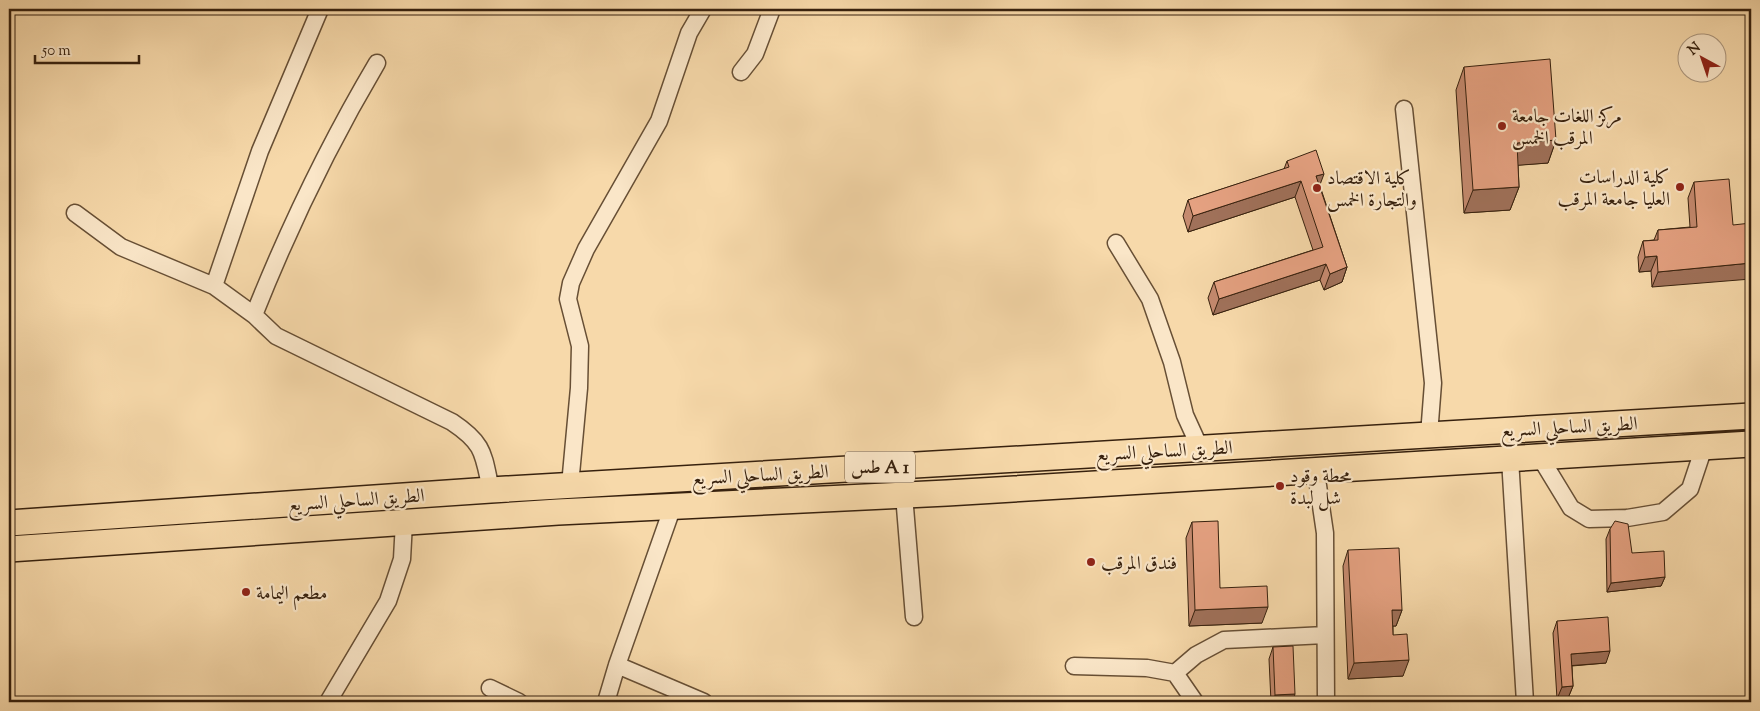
<svg xmlns="http://www.w3.org/2000/svg" width="1760" height="711" viewBox="0 0 1760 711" font-family="'Sorts Mill Goudy',Amiri,serif">
<style>
.lines{fill:none;stroke-linecap:round;stroke-linejoin:round}
.minor-casing{stroke:#674f35;stroke-width:19}
.highway-casing{stroke:#37210e;stroke-width:28}
.minor{stroke:#fae6c8;stroke-width:16}
.highway{stroke:#f7d9aa;stroke-width:25}
.wall{fill:#c58a6f;stroke:#37210e}
.shaded-wall{fill:#a0715a;stroke:#37210e}
.building{fill:#e5a181;stroke:#37210e}
.poi-dot{fill:#8f2418;stroke:#fae6c8;stroke-width:2}
.labels{text-anchor:middle;stroke-width:4.5;stroke-linejoin:round;paint-order:stroke}
.shield{fill:#fae6c8;stroke:#725c46;stroke-width:1}
.shield-label{font-size:18px;font-weight:bold;fill:#37210e}
.poi-label{font-size:19px;fill:#37210e;stroke:#fae6c8;text-anchor:start}
.street-label{font-size:19px;fill:#37210e;stroke:#fae6c8}
</style>
<rect width="100%" height="100%" fill="#f7d9aa"/>
<filter id="stains"><feTurbulence type="fractalNoise" baseFrequency=".004" numOctaves="4"/><feColorMatrix values="0 0 0 0 .2 0 0 0 0 .09 0 0 0 0 .02 0 0 0 .5 -.17"/></filter>
<radialGradient id="worn" r=".72"><stop offset=".6" stop-color="#630" stop-opacity="0"/><stop offset="1" stop-color="#630" stop-opacity=".3"/></radialGradient>
<g class="lines">
<defs>
<path id="minor" d="M741,72L755,54L772,9
M1404,109L1433,383L1429,435
M75,213L121,247L214,286L254,315L276,336L452,422C485,444 483,454 491,490
M1116,243L1150,299L1172,362L1185,415L1200,448
M214,286L260,151L320,9
M254,315C289,227 329,144 377,63
M1540,457L1571,508L1589,519L1627,518L1663,512L1690,489L1704,447
M1510,459L1525,702
M1316,472L1325,533L1326,702
M570,485L579,388L580,346L568,299L571,283L586,249L659,121L689,33L703,9
M904,495L914,617
M617,665L704,702
M1074,666L1147,668L1175,673L1195,702
M1175,673L1196,655L1224,640L1325,635
M490,688L519,702
M328,702L388,601L402,559L404,522
M606,702L617,665L673,506"/>
<path id="highway" d="M9,523L491,490L1751,416
M9,549L558,512L947,493L1751,444"/>
</defs>
<use href="#minor" class="minor-casing"/>
<use href="#highway" class="highway-casing"/>
<use href="#minor" class="minor"/>
<use href="#highway" class="highway"/>
</g>
<path class="wall" d="M1464,67L1556,140L1548,163L1518,165L1519,187L1510,210L1464,213L1456,90Z
M1287,161L1320,186L1347,267L1342,282L1324,290L1320,280L1213,315L1208,298L1214,282L1313,250L1295,197L1188,232L1183,216L1188,200L1284,169Z
M1694,182L1733,225L1652,287L1651,271L1639,272L1638,257L1643,241L1654,240L1658,230L1690,227L1688,198Z
M1192,522L1220,588L1262,623L1189,626L1186,538Z
M1610,529L1632,553L1665,577L1661,586L1607,592L1606,539Z
M1348,550L1402,610L1396,626H1393V635L1403,676L1348,679L1343,566Z
M1557,621L1606,663L1572,666L1573,686L1568,698L1557,699L1553,633Z
M1273,647L1293,702H1271L1269,659Z"/>
<path class="shaded-wall" d="M1556,140L1548,163L1509,166L1517,143Z
M1324,174L1318,190L1316,176Z
M1301,181L1295,197L1188,232L1193,216Z
M1519,187L1510,210L1464,213L1473,190Z
M1657,256L1651,271L1639,272L1645,257Z
M1751,263V279L1652,287L1658,272Z
M1326,264L1320,280L1213,315L1219,299Z
M1347,267L1342,282L1324,290L1330,274Z
M1665,577L1661,586L1607,592L1611,583Z
M1268,607L1262,623L1189,626L1195,610Z
M1392,610H1402L1396,626H1386Z
M1610,651L1606,663L1566,666L1571,654Z
M1409,660L1403,676L1348,679L1354,663Z
M1573,686L1568,698L1557,699L1562,687Z
M1295,694L1293,702H1273L1275,695Z"/>
<path class="building" d="M1550,59L1556,140L1517,143L1519,187L1473,190L1464,67Z
M1316,150L1324,174L1316,176L1347,267L1330,274L1326,264L1219,299L1214,282L1323,247L1301,181L1193,216L1188,200L1289,167L1287,161Z
M1729,179L1733,225L1751,223V263L1658,272L1657,256L1645,257L1643,241L1658,240V230L1697,227L1694,182Z
M1218,521L1220,588L1267,586L1268,607L1195,610L1192,522Z
M1615,521L1628,524L1632,553L1664,551L1665,577L1611,583L1610,529Z
M1399,548L1402,610H1392L1393,635L1407,634L1409,660L1354,663L1348,550Z
M1608,617L1610,651L1571,654L1573,686L1562,687L1557,621Z
M1293,646L1295,694L1275,695L1273,647Z"/>
<g class="poi-dot">
<circle cx="1502" cy="126" r="5"/>
<circle cx="1680" cy="187" r="5"/>
<circle cx="1317" cy="188" r="5"/>
<circle cx="1280" cy="486" r="5"/>
<circle cx="1091" cy="562" r="5"/>
<circle cx="246" cy="592" r="5"/>
</g>
<g class="labels">
<rect class="shield" x="845" y="451.5" width="70" height="31" rx="4"/>
<g class="shield-label">
<text x="880" y="473">طس A 1</text>
</g>
<g class="poi-label">
<text x="1512" y="122">مركز اللغات جامعة<tspan x="1512" dy="22">المرقب الخمس</tspan></text>
<text x="1670" y="183" text-anchor="end">كلية الدراسات<tspan x="1670" dy="22">العليا جامعة المرقب</tspan></text>
<text x="1327" y="184">كلية الاقتصاد<tspan x="1327" dy="22">والتجارة الخمس</tspan></text>
<text x="1290" y="482">محطة وقود<tspan x="1290" dy="22">شل لبدة</tspan></text>
<text x="1101" y="569">فندق المرقب</text>
<text x="256" y="599">مطعم اليمامة</text>
</g>
<g class="street-label">
<text transform="translate(1569 426) rotate(-3)" y="7">الطريق الساحلي السريع</text>
<text transform="translate(1164 450) rotate(-3)" y="7">الطريق الساحلي السريع</text>
<text transform="translate(760 474) rotate(-3)" y="7">الطريق الساحلي السريع</text>
<text transform="translate(356 499) rotate(-4)" y="7">الطريق الساحلي السريع</text>
</g>
</g>
<rect width="1760" height="711" fill="none" stroke="#f7d9aa" stroke-width="30"/>
<rect x="10" y="10" width="1740" height="691" fill="none" stroke="#37210e" stroke-width="2.5"/>
<rect x="15" y="15" width="1730" height="681" fill="none" stroke="#37210e"/>
<g transform="translate(1702 58) rotate(320)"><circle r="24" fill="#fae6c8" stroke="#ac977e"/>
<path d="M0-4L9 19L0 12L-9 19Z" fill="#8f2418"/>
<text y="-8" font-size="14" font-weight="bold" text-anchor="middle" fill="#37210e">N</text>
</g>
<path d="M35 55v8h104v-8" fill="none" stroke="#37210e" stroke-width="2.5"/>
<text x="42" y="55" font-size="15" fill="#37210e" stroke="#fae6c8" stroke-width="4" paint-order="stroke">50 m</text>
<rect width="100%" height="100%" filter="url(#stains)"/>
<rect width="100%" height="100%" fill="url(#worn)"/>
</svg>
